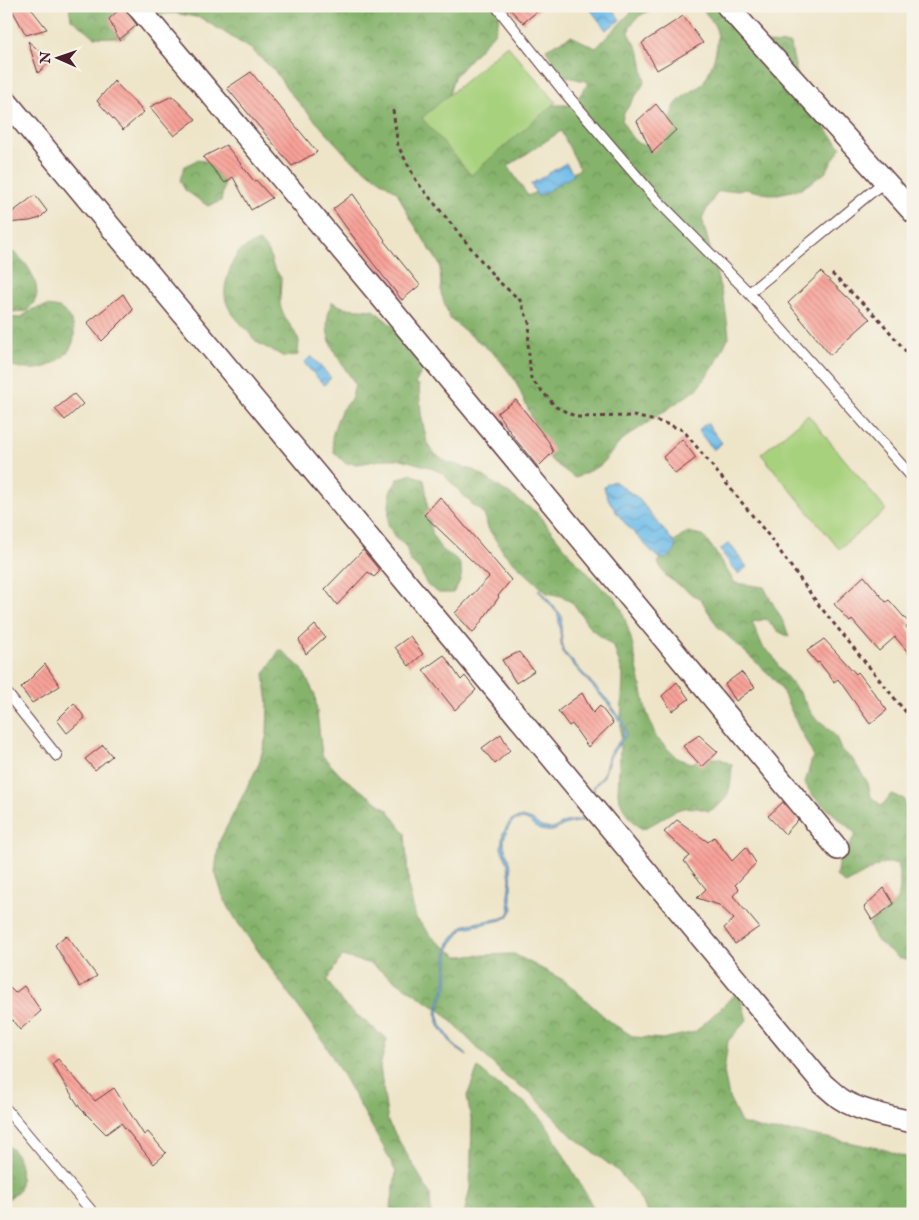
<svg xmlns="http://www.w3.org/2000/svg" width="919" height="1220" viewBox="0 0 919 1220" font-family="'IM FELL English',serif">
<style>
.forest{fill:url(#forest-crowns);stroke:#68694c;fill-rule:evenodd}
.garden{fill:#a7d17d;stroke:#787854}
.water{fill:url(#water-waves);stroke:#5d6e8a}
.building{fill:url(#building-back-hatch)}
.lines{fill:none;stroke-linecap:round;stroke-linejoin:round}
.service-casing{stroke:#633d43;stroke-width:12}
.minor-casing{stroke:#633d43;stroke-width:24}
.path{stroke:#633d43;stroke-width:3;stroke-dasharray:4 4;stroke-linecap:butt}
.service{stroke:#fff;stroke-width:10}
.minor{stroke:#fff;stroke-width:21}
</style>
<defs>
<pattern id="forest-crowns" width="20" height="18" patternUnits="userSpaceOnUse" patternTransform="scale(1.25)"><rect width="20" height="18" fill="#85b36c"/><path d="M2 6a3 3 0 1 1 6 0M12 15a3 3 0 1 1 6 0" fill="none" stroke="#6f9159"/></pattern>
<pattern id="water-waves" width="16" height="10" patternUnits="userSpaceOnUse" patternTransform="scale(1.25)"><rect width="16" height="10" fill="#70bdea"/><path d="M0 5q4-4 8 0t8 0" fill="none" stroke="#5e99be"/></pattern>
<pattern id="building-back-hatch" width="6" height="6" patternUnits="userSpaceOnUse" patternTransform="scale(1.25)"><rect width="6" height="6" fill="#f9a39a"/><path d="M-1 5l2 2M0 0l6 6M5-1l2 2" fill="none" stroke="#cc847e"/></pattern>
</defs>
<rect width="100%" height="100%" fill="#f7f3e8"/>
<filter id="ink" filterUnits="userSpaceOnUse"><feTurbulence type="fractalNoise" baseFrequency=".02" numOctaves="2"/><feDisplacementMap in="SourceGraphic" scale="10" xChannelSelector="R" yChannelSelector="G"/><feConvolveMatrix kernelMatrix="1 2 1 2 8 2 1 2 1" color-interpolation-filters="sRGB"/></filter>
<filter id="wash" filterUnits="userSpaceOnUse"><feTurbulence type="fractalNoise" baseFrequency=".0096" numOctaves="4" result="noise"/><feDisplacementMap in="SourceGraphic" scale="20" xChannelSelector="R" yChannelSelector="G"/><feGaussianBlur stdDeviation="1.12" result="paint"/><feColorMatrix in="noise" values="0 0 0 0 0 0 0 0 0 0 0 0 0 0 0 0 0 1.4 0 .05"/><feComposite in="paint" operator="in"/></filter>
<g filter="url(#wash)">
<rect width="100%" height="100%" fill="#eee5c9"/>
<path class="forest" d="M69,6H503L495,32L454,77L446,105H573L589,82L560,75L546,49L571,36L596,48L637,6H658L639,16L630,26L629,33L640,53L645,82L624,113L622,120C631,138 640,156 660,137C662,135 666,132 668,129C673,122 670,112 676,104C682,96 692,92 700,86C710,77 720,45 717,32C715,23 706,14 700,6H735L763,43L790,44L804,103L841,147L825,173L801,189L773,195L745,189L717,192L702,218L725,306L729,336L716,363L697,389L622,440L601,465L575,478L551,460L515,380L497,356L450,319L441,293L440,265L410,218L397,192L349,158L290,93L274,70L251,49L201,18L174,13L146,16L124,38L95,37L71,19ZM561,131L580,169L528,196L508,166Z
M197,160L211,162L223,172L224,187L221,201L208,206L185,190L180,180L185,166Z
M259,241L269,252L273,266L281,278L280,305L285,318L293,329L299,341L298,355L284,357C275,351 268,349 260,344C255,342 251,335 247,330C228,310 219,301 229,272C236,252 240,249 259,241Z
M6,250C22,251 41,283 36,298C35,302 30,307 27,311L12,312L6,308Z
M332,302L345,308L374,310L396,329L424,358L422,371L415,384L419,385L421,414L427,443L435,454L447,462L476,471L537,513L573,558L603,589L615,597L622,610L631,638L646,710L656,737L678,759L691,763L704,759L719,758L732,765C731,788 730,801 709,811C675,800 670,818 642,829C629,819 623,810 618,794L623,675L614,647L590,628L573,603L561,596L547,593L504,553L488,528L484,514L472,504L442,473L429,467L401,459H386L358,464L345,463L334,452L332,437L336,423L342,409L352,398L355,384C337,355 318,337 332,302Z
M47,306C52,307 59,307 62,310C67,313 71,320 73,325C80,348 58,366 36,369C26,370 16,367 6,364V317L20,318L33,309Z
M411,474L424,480C429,500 426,531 440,547C446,555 459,556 461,568C463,578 458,585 453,593H439L427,585L421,572L410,561L406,546L395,538L388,524L390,492L398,479Z
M688,532L702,535L712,547L735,583L764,587C772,604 784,619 789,637L776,630L766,619L752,622L763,647L773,656L780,669L799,692L814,717L826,726L836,737L841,750L853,760L868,783L871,797L882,806L891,794L904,799L909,826L913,827V962L899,958L875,939L869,924C897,903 905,900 897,863H883L846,884L836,876L839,860L856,834L812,795L805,783L813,755L799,728L781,688L771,676L717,626L702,601L666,576L658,563C666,549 674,541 688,532Z
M280,649L302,669L315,695L322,755L341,776L388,810L405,833L409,890L416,918L435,940L458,956L514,954L565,981L610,1022L634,1037L663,1039L695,1032L739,991L747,1020L728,1041L724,1071L729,1098L741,1123L770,1131L797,1132L883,1149L911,1159L913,1160V1214H649L637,1194L618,1171L572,1136L530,1092L506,1077L442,1012L371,964L342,956L327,980L343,1004L387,1039L380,1067L388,1122L430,1194L431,1214H390L396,1172L383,1146L325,1044L238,923L224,899L215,872L219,842L259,764L267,734L268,703L264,674Z
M478,1068L500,1087L524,1102L545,1122L597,1214H464L470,1188L472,1125L467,1096Z
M6,1145C22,1153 22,1175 19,1190L6,1201Z"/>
<path class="garden" d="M507,45L556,102L471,175L422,118Z
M808,415L886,510L839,549L761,454Z"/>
<path class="water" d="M588,6H611L620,20L606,30Z
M566,163L574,175L538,197L531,184Z
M311,356L331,378L324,385L304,363Z
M707,423L722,443L713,450L698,430Z
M614,481L638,498L676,545L675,551L666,559L657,557C640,538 610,513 604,487L607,484Z
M729,543L747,567L738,574L720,550Z
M539,589L562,616L561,628L563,651L610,703C616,714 627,721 626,735L611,755L604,776L594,788V792L592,789L593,786L603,776L609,754L623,736L624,728L609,705L562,652L558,614L538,590Z
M522,817L532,820L541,827L553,829L565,822L590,818C583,822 576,822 567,824C562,825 558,829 553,831C551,832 544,831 541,830C528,825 532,816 513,821C508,828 504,834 504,843C504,850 508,855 510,862C514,878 508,893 513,909L508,917L502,920L464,928L451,944L448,955L447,985L438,1012L441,1025L455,1046L468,1055L467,1056L454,1047L439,1026L436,1012L445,984L446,955L449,943L463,926L469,924L502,918L507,916L510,911L508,894L510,880L508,864L501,848L503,833L511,820Z"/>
<g id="blocks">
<path class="building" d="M10,6H29L47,29L26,35Z
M123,6L137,25L119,40L109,19Z
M507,6H544L523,23Z
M683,16L703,43L657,70L642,43Z
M28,41L51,61L38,73Z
M251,72L317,152L292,166L227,88Z
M114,81L144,112L123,130L97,101Z
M172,96L196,119L174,136L150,107Z
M656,104L676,130L652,153L637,121Z
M226,145L254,181L256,180L272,198L251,210L233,177L225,183L203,157Z
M353,194L385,240L384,241L420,285L402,300L365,253L333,209Z
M35,195L47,211L40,218L30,221L6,223V217Z
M821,272L870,319L830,355L788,303Z
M123,294L133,310L102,341L87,323Z
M74,394L83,404L65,420L55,409Z
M516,400L549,442L553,452L538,467L516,440L497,413Z
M682,439L696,458L675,474L663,457Z
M440,497L511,580L498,596L499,597L473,633L455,613L489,577L424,515Z
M363,550L380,571L374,577L368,572L337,605L325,589Z
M864,576L886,602L889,600L910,624L906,627L913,636V658L895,637L879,651L852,620L850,622L834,604Z
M315,625L325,637L306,654L299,640Z
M410,636L423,654L409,666L395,647Z
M824,639L856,674L858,672L887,710L870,724L838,679L834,682L819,662L817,663L807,651Z
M519,652L534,671L516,683L502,660Z
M444,655L461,680L465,676L476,690L455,710L423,670Z
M45,664L60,686L32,703L21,688Z
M741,672L755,687L736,701L725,684Z
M677,682L689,699L672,711L662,696Z
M582,693L593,713L600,706L613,723L588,747L572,724L569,726L558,711Z
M74,703L85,718L67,733L57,720Z
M501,734L510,750L495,764L482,748Z
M699,735L718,752L702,767L683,746Z
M103,745L112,756L95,770L85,759Z
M783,802L798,820L785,834L768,816Z
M677,820L708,842L714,837L732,861L746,847L756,863L735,885L739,889L733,896L759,927L735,944L724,928L734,919L719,905L697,898L706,889L684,861L690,856L664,832Z
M884,888L894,904L872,920L864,907Z
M66,935L97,976L80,987L55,945Z
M6,984L15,993L24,986L41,1011L20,1030L6,1012Z
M58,1059L95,1101L114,1088L144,1135L148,1132L166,1153L154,1164L121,1123L106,1134L80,1108L52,1064Z"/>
</g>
</g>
<g filter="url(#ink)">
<use href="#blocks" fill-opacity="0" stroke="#633d43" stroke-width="1"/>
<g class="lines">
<defs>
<path id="service" d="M496,6L561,88L658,201L749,293L913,478
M749,293L885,181
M6,692L57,756
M6,1109L94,1214"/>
<path id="minor" d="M137,6L371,285L838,849
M727,6L913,212
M6,101L823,1084C829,1089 835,1095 841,1099C858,1111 893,1118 913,1122"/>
</defs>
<use href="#service" class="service-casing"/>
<use href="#minor" class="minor-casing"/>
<path class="path" d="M393,110L398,146L417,182L497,280L520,300L530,325L528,343L531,379L556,407L577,417L633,416L661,422L683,430L769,536L818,604L913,721
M832,274L879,319L913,360"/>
<use href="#service" class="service"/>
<use href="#minor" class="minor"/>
</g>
</g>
<rect width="919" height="1220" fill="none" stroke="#f7f3e8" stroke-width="25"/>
<g transform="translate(58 58) rotate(272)" stroke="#f7f3e8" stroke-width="4" paint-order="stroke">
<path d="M0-4L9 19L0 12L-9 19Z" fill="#4a1f2b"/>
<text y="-8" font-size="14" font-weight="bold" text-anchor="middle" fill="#4a1f2b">N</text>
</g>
</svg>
